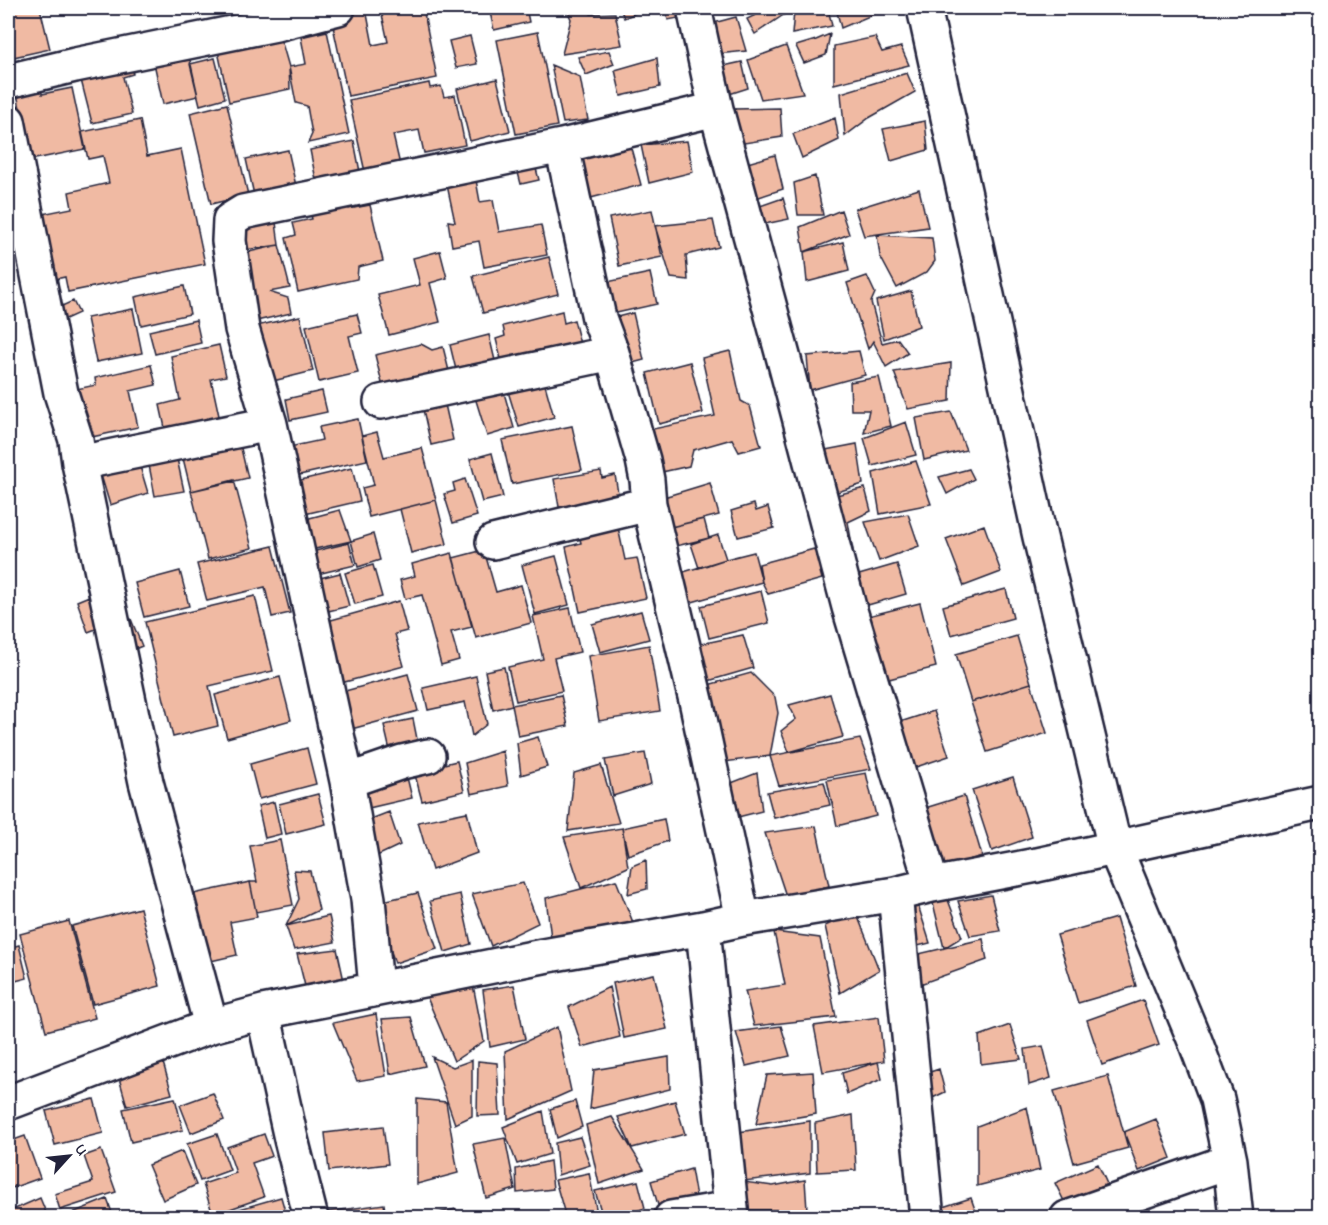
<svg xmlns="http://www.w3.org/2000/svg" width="1328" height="1225" viewBox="0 0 1328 1225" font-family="'Indie Flower',sans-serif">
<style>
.building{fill:#f0baa3;stroke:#22223b;stroke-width:1.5}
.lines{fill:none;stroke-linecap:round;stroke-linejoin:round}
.minor-casing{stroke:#22223b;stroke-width:38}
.minor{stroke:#fff;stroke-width:33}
</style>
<rect width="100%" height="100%" fill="#fff"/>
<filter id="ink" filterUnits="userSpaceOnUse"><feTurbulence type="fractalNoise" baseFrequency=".0167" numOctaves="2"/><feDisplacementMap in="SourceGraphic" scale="12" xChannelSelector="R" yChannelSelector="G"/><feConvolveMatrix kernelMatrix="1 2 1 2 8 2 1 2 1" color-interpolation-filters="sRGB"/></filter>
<g filter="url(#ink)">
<path class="building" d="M8,8H40L50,49L9,58L8,50Z
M395,8H423L437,78L348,96L331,17L366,9L373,45L388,42L381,10Z
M489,8H526L529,22L494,30Z
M566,8H590L591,14L615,13L622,45L562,54L571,19Z
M620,8H648L624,18Z
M665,8H687L689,16L668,20Z
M770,8H779L785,14L755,34L747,19Z
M802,8H828L832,26L792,34L794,12Z
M836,8H886V9L841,28Z
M736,17L746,51L717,54L710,24Z
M278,29L289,67L290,89L229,102L216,42Z
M327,31L349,134L308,143L312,134L307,106L296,103L289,67L306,64L301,37Z
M538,32L557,126L516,134L497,40Z
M830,34L826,55L804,63L796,46L816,40Z
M470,36L477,64L456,68L449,41Z
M875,37L882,52L901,47L909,65L834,84V46Z
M786,46L803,93L761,99L748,60Z
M609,51L614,64L586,75L578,57Z
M189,56L198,96L163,104L154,63Z
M215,58L225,98L200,105L190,64Z
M657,58L660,87L621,96L615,70Z
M130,60L133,74L123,77L132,114L92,123L79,72Z
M742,62L748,88L720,97L714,68Z
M551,65L580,77L588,120L563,123Z
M907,73L915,92L869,118L845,136L841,93Z
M497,79L510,131L470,141L457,89Z
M429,83L430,88L441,86L444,97L455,95L465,145L424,153L419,130L393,135L400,165L365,172L349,100Z
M41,84L42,94L72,88L85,149L30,160L16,88Z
M227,104L248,195L211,204L190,113Z
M780,108L782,137L738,144L734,109Z
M835,118L839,140L802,158L793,134Z
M140,120L147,156L181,149L205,264L68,292L65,277L51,280L37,215L72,208L69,192L109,183L103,156L88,159L82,132Z
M925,121L928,150L891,161L883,129Z
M628,137L641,185L583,200L575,151Z
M354,141L360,172L316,180L310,150Z
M687,141L693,172L649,183L641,145Z
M288,150L296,186L254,195L246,159Z
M775,155L783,189L753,199L744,164Z
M534,161L539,180L521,184L516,165Z
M815,176L823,215H798L794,183Z
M476,180L480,202L493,200L499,232L541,225L547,255L484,267L479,241L452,246L448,221L455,222L447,185Z
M919,189L928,227L864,236L855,209Z
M783,198L789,219L760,225V206Z
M346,199L349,209L370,205L383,261L358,267L357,279L298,292L286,238L296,235L293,223L312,219L309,208Z
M652,210L662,257L619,266L609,218Z
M841,210L849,234L804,252L800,227Z
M275,215L279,245L238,251L233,222Z
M713,220L719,247L686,255L688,280L671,278L655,226Z
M877,235L932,238L935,261L927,272L897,288L880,256Z
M843,242L849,271L807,282L804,252Z
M279,245L290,288L269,292L288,298L291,313L252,322L236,255Z
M440,251L447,278L430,283L440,322L389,335L378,295L420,285L413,258Z
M549,257L558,294L483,313L473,276Z
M650,273L657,304L603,316L607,282Z
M867,276L875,293L871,302L882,343L898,339L908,353L886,367L873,341L868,349L847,283Z
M184,286L190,314L141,325L135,297Z
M911,291L919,326L884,339L876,301Z
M73,301L79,313L59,322L53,310Z
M133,309L142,353L96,362L87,318Z
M562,311L564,323L574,320L580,344L502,363L496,339L505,336L503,326Z
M633,313L644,360L621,366L609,319Z
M357,314L362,333L349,336L358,373L319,382L306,326Z
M300,316L313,371L269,382L248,328Z
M196,320L201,343L155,354L149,331Z
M489,335L496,365L457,374L450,345Z
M421,344L432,350L443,347L450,375L384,391L375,355Z
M219,345L226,376L211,379L221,425L167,437L160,405L180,400L171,356Z
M730,351L741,401L750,406L761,446L739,452L732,439L693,450L689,466L653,474L657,452L653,429L715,416L702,358Z
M859,351L865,375L810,390L807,356Z
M690,362L703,413L659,424L647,373Z
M951,363L950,401L908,409L894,372Z
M151,365L156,385L130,391L138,427L78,440L67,391L96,385L95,378Z
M542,374L554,417L519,427L506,385Z
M879,377L891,426L864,433L869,410H851L850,382Z
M502,386L514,428L487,436L474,394Z
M322,391L327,412L290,420L286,399Z
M444,400L453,440L431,445L422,405Z
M951,412L966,450L924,460L916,418Z
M358,419L367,460L286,478L280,449L322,440L319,427Z
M906,422L916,455L872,466L864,438Z
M572,426L582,470L512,484L502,440Z
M377,432L384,457L422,448L436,500L369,517L362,488L374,485L362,436Z
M239,440L248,478L191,491L182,454Z
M857,444L863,484L834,493L820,451Z
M492,453L503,497L482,502L470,459Z
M176,454L184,491L155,496L148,460Z
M916,461L931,504L880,514L873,473Z
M139,463L148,493L110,505L101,475Z
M352,468L360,501L296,516L288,483Z
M969,469L974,479L947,494L939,477Z
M601,471L602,478L615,475L618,493L610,494L612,509L561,518L554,479Z
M465,479L477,516L453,523L444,494L455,491L453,483Z
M234,480L252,548L208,559L191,491Z
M710,483L719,515L667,528L654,500Z
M865,488L871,511L848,522L854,556H848L828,497Z
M436,500L447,544L411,553L400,509Z
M754,504L756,511L768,507L774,528L738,537L731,511Z
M340,510L351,541L306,551L298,521Z
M908,514L919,546L879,561L865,522Z
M616,518L625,560L637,558L646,598L580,612L566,547L581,543L577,526Z
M704,519L709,538L672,547L667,528Z
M984,525L1001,572L964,586L946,539Z
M373,534L380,560L358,567L351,541Z
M718,535L726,559L699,568L691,544Z
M349,543L355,565L309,576L303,554Z
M273,546L290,613L272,617L265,587L207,601L197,564Z
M814,549L822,579L768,594L762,582L759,564Z
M484,550L496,592L521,585L531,623L476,638L453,558Z
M754,552L762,582L685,604L677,574L726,559Z
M452,553L472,627L451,632L459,660L441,665L422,595L405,599L400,580L415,576L412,564Z
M556,556L569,605L535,614L522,565Z
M897,564L906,594L861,607L852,577Z
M373,565L382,597L355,604L345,573Z
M180,571L189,606L144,617L135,583Z
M340,573L349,606L316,614L308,581Z
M1006,589L1013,618L951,635L943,606Z
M761,591L769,623L709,638L701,606Z
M89,596L101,627L88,632L77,601Z
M255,596L273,671L209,686L218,726L173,737L145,622Z
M399,601L407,631L395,634L404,666L341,683L324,622Z
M920,603L936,667L885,680L868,616Z
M570,608L580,652L554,658L562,691L516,701L508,667L543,659L533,616Z
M641,611L649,639L600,652L592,624Z
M131,619L142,646L130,651L119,625Z
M743,635L753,668L708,681L696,645Z
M1017,636L1031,683L971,702L956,654Z
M649,645L660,711L599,721L588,656Z
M504,667L512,705L493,710L485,671Z
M751,673L775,697L778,713L770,756L724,762L697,688Z
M408,674L418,711L344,731L334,694Z
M476,676L487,724L472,736L465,702L428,710L423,688Z
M280,677L291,720L227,738L215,695Z
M1031,683L1047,733L987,752L971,702Z
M830,694L843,737L789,752L781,731L796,719L789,705Z
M561,695L568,726L518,736L512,705Z
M934,711L949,756L913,768L897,723Z
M413,719L419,749L391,755L384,725Z
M538,737L547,767L521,775L517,743Z
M860,739L871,769L779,786L770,756Z
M307,748L316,784L259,799L250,764Z
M503,751L508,786L471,794L465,763Z
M645,753L651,784L613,796L605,760Z
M457,761L464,791L422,801L414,771Z
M601,765L619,823L568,831L574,773Z
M406,773L412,798L360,810L353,785Z
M757,773L762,811L726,820L721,787Z
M866,773L876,816L837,826L827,780Z
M1013,777L1032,837L992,851L972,790Z
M824,782L830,805L774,818L767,792Z
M318,794L326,824L286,834L279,804Z
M964,796L982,856L942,868L925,808Z
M274,802L281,834L265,838L258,806Z
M389,812L400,845L375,857L366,821Z
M467,812L477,853L432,870L418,822Z
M664,819L668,841L628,855L622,828Z
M816,826L829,886L786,896L765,833Z
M622,828L628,867L581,888L564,837Z
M280,840L293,905L256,912L250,882H257L250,846Z
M646,860L647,889L628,894L632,866Z
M294,870L310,871L319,910L286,926L299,899Z
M616,880L634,925L551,938L546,898Z
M250,882L257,917L230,922L237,955L202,963L188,895Z
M523,883L538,923L491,946L472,894Z
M945,892L962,937L944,948L931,895Z
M418,893L437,949L395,963L374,903Z
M460,894L471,944L445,952L430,901Z
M991,895L1000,931L970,936L958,901Z
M917,902L930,943L905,949L902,907Z
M140,908L160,986L93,1004L72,926Z
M856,912L879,970L840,993L825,926Z
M329,916L335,942L294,950L286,926Z
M1116,918L1136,986L1078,1003L1057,935Z
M69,921L95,1018L46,1031L20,934Z
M774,932L820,938L836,1017L754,1026L745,991L785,985Z
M983,939L987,960L912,987L910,956Z
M19,945L27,978L8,983V948Z
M337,949L344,981L306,990L297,954Z
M654,974L667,1029L624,1038L613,983Z
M472,980L484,1041L454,1061L426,995Z
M514,985L525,1039L490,1047L483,990Z
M609,987L620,1037L582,1047L569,1007Z
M1143,1000L1159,1045L1102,1065L1087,1020Z
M376,1014L386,1076L357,1081L333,1023Z
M411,1017L425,1066L390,1074L382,1019Z
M879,1017L884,1061L823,1072L814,1026Z
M1010,1025L1021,1059L981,1064L979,1036Z
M781,1026L790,1056L746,1066L736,1032Z
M557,1027L571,1091L508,1119L505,1051Z
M1043,1046L1051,1078L1029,1085L1025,1049Z
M432,1057L453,1067L472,1060V1116L455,1124Z
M669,1057L670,1089L590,1109L594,1070Z
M162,1059L172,1094L127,1106L117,1071Z
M478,1061L497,1063L500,1115L477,1116Z
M878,1062L882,1079L847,1094L842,1073Z
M939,1069L945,1092L920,1104L918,1076Z
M813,1072L816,1114L756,1124L767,1075Z
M1108,1076L1128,1148L1074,1163L1054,1091Z
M213,1093L224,1120L191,1133L180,1105Z
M175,1098L183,1130L131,1142L123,1109Z
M94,1099L103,1133L55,1145L46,1111Z
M417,1099L446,1102L458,1173L417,1184Z
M575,1101L582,1127L557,1138L550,1109Z
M675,1101L685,1134L632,1148L618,1117Z
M1027,1107L1040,1170L977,1186V1126Z
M543,1111L550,1154L517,1164L503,1127Z
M853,1115L856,1170L817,1172L815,1123Z
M612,1117L644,1169L599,1184L586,1125Z
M1156,1119L1171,1158L1139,1171L1124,1132Z
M810,1121V1173L744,1181L739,1132Z
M383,1126L388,1164L329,1171L325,1133Z
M217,1134L230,1170L200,1181L187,1144Z
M264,1134L272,1156L252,1163L264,1197L213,1215L203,1184L236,1173L227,1147Z
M25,1136L40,1178L12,1188L8,1174V1142Z
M580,1137L590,1165L558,1175L555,1143Z
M505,1138L515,1189L486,1198L473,1144Z
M101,1150L116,1192L60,1210L55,1194L93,1182L84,1156Z
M182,1151L196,1185L163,1200L148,1165Z
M550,1161L553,1189L517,1193L516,1169Z
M1098,1164L1107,1184L1065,1203L1055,1183Z
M691,1169L698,1208L660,1212L651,1181Z
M589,1173L598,1218H566L555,1180Z
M805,1180L807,1210H737V1181L773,1186Z
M638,1181L645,1208L616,1218H603L595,1191Z
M281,1197L287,1218H238L236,1210Z
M40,1198L47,1215L40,1218H8V1212Z
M971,1198L978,1218H933L930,1211Z
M107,1199L114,1218H60Z
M384,1204L386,1218H327V1212Z
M456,1209L457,1218H418Z"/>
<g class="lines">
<defs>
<path id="minor" d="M694,8L716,109L786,367L849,607L932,885
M924,8L1040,537L1115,848L1195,1041L1217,1099L1230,1161L1236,1218
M8,81L75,65L276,24L338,8
M8,121L61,393L76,440L79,463L146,782L211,1026
M562,146L599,318L612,353L643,460L647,480L649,504L697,705L743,919
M381,402L612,353
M270,424L347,781L368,899L376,988
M79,463L270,424L242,329L229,241L230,220L243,212L562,146L716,109
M493,542L649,504
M347,781L402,762L428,756
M895,894L927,1218
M703,928L732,1218
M263,1012L291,1139L311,1218
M8,1103L211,1026L263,1012L543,956L703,928L743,919L895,894L932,885L1037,865L1320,803
M671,1218L731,1208
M1067,1218L1230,1161"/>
</defs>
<use href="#minor" class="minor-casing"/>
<use href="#minor" class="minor"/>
</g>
</g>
<rect width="1328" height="1225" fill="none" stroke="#fff" stroke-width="30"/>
<rect x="15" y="15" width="1298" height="1195" fill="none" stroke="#22223b" stroke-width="2" filter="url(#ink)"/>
<g transform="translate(69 1156) rotate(63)" stroke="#ffffff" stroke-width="4.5" paint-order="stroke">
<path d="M0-4.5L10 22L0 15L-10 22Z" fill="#22223b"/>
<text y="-9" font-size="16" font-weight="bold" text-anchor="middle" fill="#22223b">U</text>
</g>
</svg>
